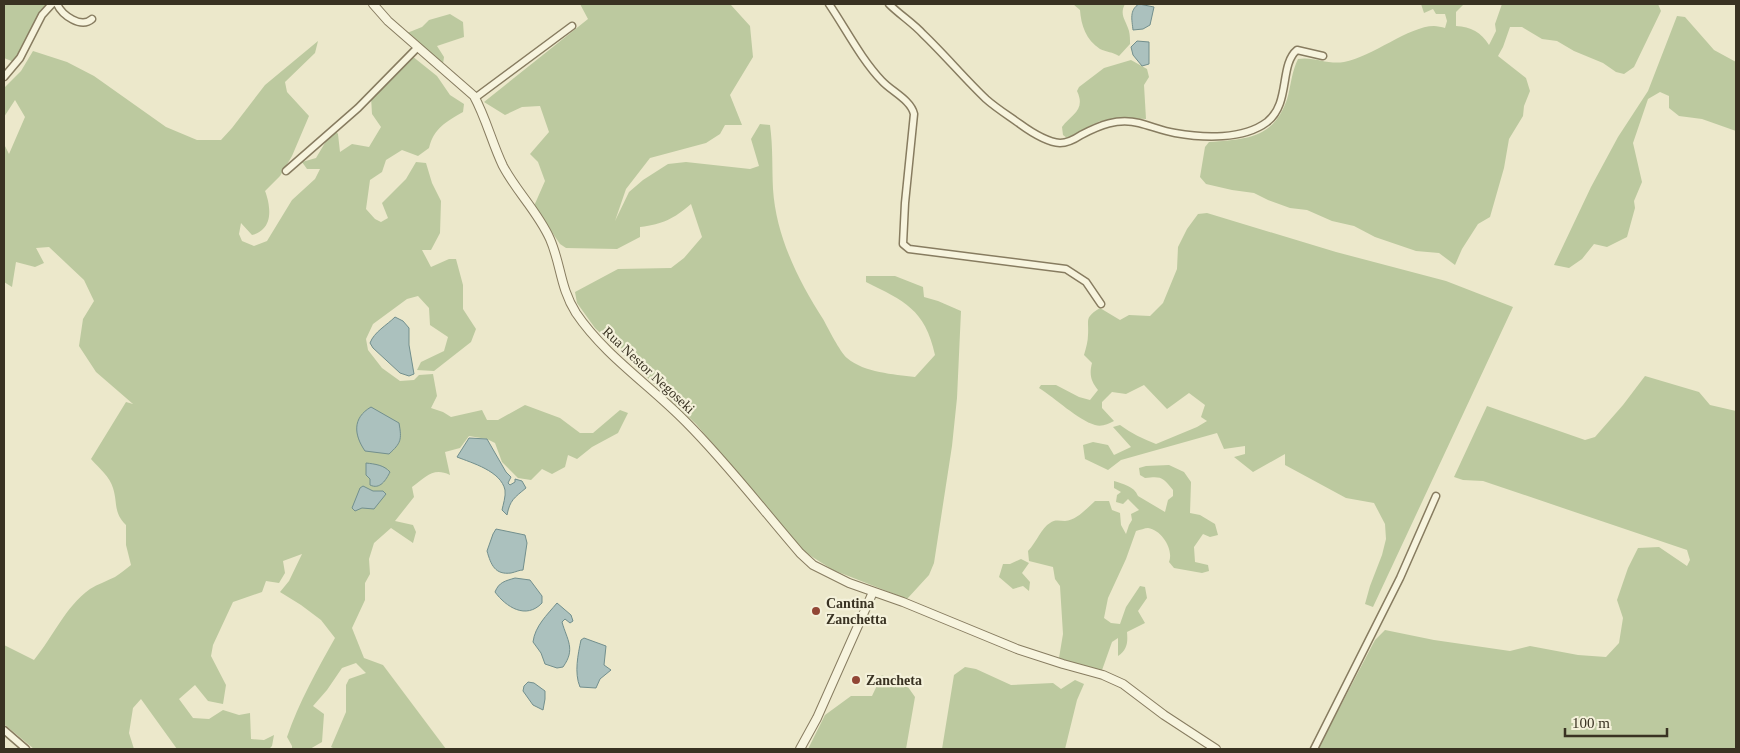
<svg xmlns="http://www.w3.org/2000/svg" width="1740" height="753" viewBox="0 0 1740 753" font-family="'Times New Roman',serif">
<style>
.green{fill:#bcc99f}
.water{fill:#abc1be;stroke:#728f8d}
.lines{fill:none;stroke-linecap:round;stroke-linejoin:round}
.minor-casing{stroke:#877c60;stroke-width:9}
.tertiary-casing{stroke:#877c60;stroke-width:10}
.minor{stroke:#f7f4de;stroke-width:6}
.tertiary{stroke:#f7f4de;stroke-width:8}
.poi-dot{fill:#914635;stroke:#f4f1da;stroke-width:2}
.labels{text-anchor:middle;stroke-width:4.5;stroke-linejoin:round;paint-order:stroke}
.street-label{font-size:14px;fill:#393222;stroke:#f4f1da}
.poi-label{font-size:14px;font-weight:bold;fill:#393222;stroke:#f4f1da;text-anchor:start}
</style>
<rect width="100%" height="100%" fill="#ece8cb"/>
<path class="green" d="M4,4H46L14,62L4,58Z
M580,4L731,5L750,26L753,57L730,95L742,125H725L720,134L706,143L650,158L626,189L615,221L629,192L643,180L668,164L686,162L750,169L759,166L751,139L760,124L770,125C773,147 772,168 773,189C776,236 798,280 823,319C828,328 840,352 847,358C865,373 893,374 915,377L935,355C925,309 904,301 866,282V276H895L923,287L924,297L938,301L961,311L957,398L952,446L934,563L929,575L907,599L833,570L803,551L696,424L595,328L577,303L575,292L618,269L671,268L684,258L702,237L691,204C673,219 664,224 640,227V237L617,249L566,248L560,244L534,206L545,181L538,162L530,154L549,132L540,106L522,107L505,115L484,102L588,19Z
M1073,4H1125C1119,15 1126,20 1129,31C1130,35 1130,40 1130,44L1119,56C1113,52 1106,52 1100,49C1086,40 1081,25 1080,10Z
M1421,4H1464L1456,12V26C1471,27 1481,32 1489,45L1496,31L1495,24L1502,4H1658L1661,11L1634,67L1624,74L1616,72L1603,63L1574,51L1557,41L1542,39L1522,27H1510L1503,47L1498,56L1526,78L1530,91L1524,106L1523,116L1509,139L1504,168L1490,217L1478,224L1462,249L1455,265L1439,253L1416,251L1375,237L1354,226L1332,221L1307,210L1290,208L1268,200L1254,193L1232,190L1206,184L1200,177L1205,147L1209,142C1247,139 1275,139 1288,96C1291,84 1292,71 1298,59C1313,56 1328,65 1344,62C1372,57 1409,26 1434,26C1437,26 1442,27 1445,28L1447,21L1445,14H1436L1433,9L1424,13Z
M450,14L463,22L464,37L437,46L444,57L443,64L407,33L422,27L429,20Z
M1677,16L1685,17L1714,50L1736,62V131L1702,119L1679,116L1669,108V96L1660,92L1648,99L1633,143L1642,182L1634,201L1635,208L1627,237L1607,247L1594,244L1582,259L1569,268L1554,265L1591,187L1618,137L1648,91Z
M318,41L315,53L285,82L287,92L309,116L292,156L280,176L265,191C269,201 273,220 263,229C260,232 256,234 252,235L241,223L239,234L242,241L254,246L267,241L292,200L315,179L320,169H307L302,162L316,158L329,136L335,130L338,134L340,152L352,144L369,147L381,127L372,114L371,97L412,56L437,76L450,95L464,104L463,112C446,122 434,128 429,148L418,156L402,150L386,160L382,172L370,180L366,209L375,219L381,222L388,218L382,203L406,179L416,162L426,163L432,183L441,201L440,233L431,250H422L431,267L449,259H456L463,285V309L476,329L471,342L434,371L417,370L421,362L444,351L448,337L430,325L429,308L418,296L407,299L373,324L366,339L368,350L382,368L400,381L414,380L419,375L433,374L437,396L431,408L443,412L451,417L482,410L487,420H498L525,405L560,418L580,433H593L620,410L628,413L618,433L592,447L577,459L568,455L565,467L552,474L542,469L531,480L518,478L502,462L495,443L487,439L469,436L460,448L445,452L450,475C433,467 426,477 412,487L414,497L395,521L413,525L416,532L413,543L391,528L374,543L369,559L370,574L365,583V600L352,628L364,658L383,665L446,749H335L331,747L346,712V685L349,679L366,673L356,663L342,668L327,690L313,706L324,714L322,742L310,749H292V746L287,737C299,702 317,670 335,638L321,620L301,605L280,592L289,581L302,554L283,561L285,573L279,583L266,581L262,592L233,602L213,645L211,656L226,685L223,704L208,701L195,685L179,699L193,718L209,719L223,710L239,715L250,713L251,739L264,740L274,735L272,746L269,749H177L141,699L133,708L129,733L134,749H34L4,724V645L34,660C53,637 65,607 90,589C98,584 107,581 115,577C121,573 126,569 131,565L126,545V525C113,512 118,504 113,488C110,477 99,468 91,459L126,402L133,404L96,372L79,346L83,319L94,301L84,280L49,247L36,248L44,263L35,267L16,262L12,287L4,282V144L9,154L25,117L15,100L4,117V88L21,71L33,51L67,62L94,76L166,127L197,140H221L232,128L265,85Z
M1131,60L1147,69L1149,77L1144,85L1146,119L1124,118L1100,121L1067,138L1063,135L1062,127C1072,114 1086,110 1077,91L1079,87L1104,68Z
M1207,213L1336,252L1446,281L1513,307L1373,607L1365,604L1370,586L1382,555L1386,539L1385,524L1374,503L1346,498L1285,465V454L1253,472L1234,457L1245,454V446L1224,449L1217,433L1121,460L1108,470L1085,459L1083,445L1093,442L1108,445L1114,455L1131,447L1113,427L1120,425C1131,433 1143,439 1156,444L1197,427L1207,421L1201,417L1205,405L1189,393L1167,409L1144,385L1126,394L1112,392L1102,402V408L1114,421C1108,424 1102,427 1095,425C1078,420 1055,398 1039,388L1041,385H1056L1079,397L1090,400L1098,390C1091,381 1089,375 1092,363L1084,355C1086,348 1088,341 1088,335C1089,319 1084,318 1100,308L1120,320L1129,315L1150,316L1163,303L1177,269L1178,247L1187,229L1198,214Z
M1645,376L1699,392L1710,405L1736,411V749H1318L1375,640L1385,630L1434,640L1510,651L1530,646L1578,655L1606,657L1619,643L1623,618L1617,600L1628,568L1638,548L1659,547L1687,566L1690,560L1687,550L1483,481L1463,480L1454,477L1487,406L1585,440L1595,437L1623,405Z
M1169,465L1184,472L1191,482L1190,513L1200,515L1215,524L1218,535L1210,537L1203,534L1194,547L1195,562L1208,565L1209,571L1202,573L1174,568L1169,562C1174,550 1162,530 1148,528C1145,528 1140,530 1136,531L1126,559L1108,598L1104,618L1111,623L1120,624L1126,607L1140,586L1145,587L1147,598L1138,611L1145,623L1127,632C1128,643 1127,650 1118,656V638L1112,642L1101,673L1059,658L1063,634L1060,586L1055,579L1053,567L1029,561L1028,551C1036,543 1042,527 1050,523C1055,519 1060,521 1065,521C1077,520 1086,509 1095,501H1109L1112,510L1120,513L1121,525L1126,534L1129,525L1132,520L1131,514L1139,510L1128,499L1123,504L1116,502L1117,495L1121,492L1114,488V481C1123,484 1134,486 1138,496L1165,512L1168,500L1173,496V490C1163,477 1161,476 1145,478L1140,475L1139,468L1146,466Z
M1021,559L1029,563L1022,573L1030,582L1029,591L1023,586L1013,589L999,577L1003,564H1010Z
M965,667L976,669L1011,685L1053,683L1061,689L1075,680L1084,684L1077,700L1065,749H942L954,675Z
M882,675L908,687L915,697L906,749H808L825,715L851,696H872Z"/>
<path class="water" d="M1139,4L1154,7L1150,25L1143,29L1133,30C1132,20 1129,10 1139,4Z
M1137,41L1149,42V64L1142,66L1133,55L1131,47Z
M395,317L403,321L409,328V345L414,374L409,376L400,373L373,348L370,343C374,332 387,325 395,317Z
M371,407L399,423C402,440 401,443 389,454L365,451C354,435 352,418 371,407Z
M469,438L487,439L506,472L511,477L508,483L510,485L515,482V479L522,481L526,488C514,498 510,500 507,515L502,510C503,505 506,496 505,490C501,471 472,463 457,457Z
M366,463C375,464 384,465 390,472C386,480 380,490 370,485V479L366,475Z
M363,486L373,491H383L386,494L374,509L362,508L355,511L352,508L360,488Z
M496,529L525,535L527,543L523,570C519,570 516,572 511,573C495,575 491,565 487,551L493,534Z
M515,578L530,580L542,596V603C526,620 506,607 495,592C499,582 505,581 515,578Z
M557,603L571,615L573,621L570,623L565,619L562,622C567,640 576,649 563,667L557,668L545,664L541,653L533,642C535,626 547,615 557,603Z
M584,638L606,646L604,665L611,670L600,679L596,688L580,687C574,673 578,654 581,640Z
M528,682L534,683L545,691V699L543,710L533,705L523,691L524,686Z"/>
<g class="lines">
<defs>
<path id="minor" d="M57,4C62,15 81,29 92,19
M829,4C846,29 861,59 882,81C891,91 911,100 914,114L905,203L903,244L909,249L1066,269L1086,282L1101,304
M889,4C900,15 913,23 923,34C945,55 964,78 986,99C996,108 1009,116 1020,124C1031,132 1046,142 1060,143C1068,143 1075,139 1081,135C1100,125 1117,118 1139,123C1151,126 1163,131 1175,133C1203,138 1243,140 1267,122C1291,103 1279,65 1297,50L1323,56
M4,77L20,58L42,15L52,4
M475,98L572,26
M286,171L358,108L418,47
M4,730L26,749
M1314,749L1400,578L1436,496"/>
<path id="tertiary" d="M373,4L388,21L474,96C486,118 492,143 503,166C516,191 538,212 550,239C561,264 560,288 576,313C605,356 650,385 686,422C727,463 762,509 800,553L813,565L849,583L903,602L1017,649L1063,664L1103,675L1123,684L1164,715L1216,749
M800,749L817,718L873,592"/>
</defs>
<use href="#minor" class="minor-casing"/>
<use href="#tertiary" class="tertiary-casing"/>
<use href="#minor" class="minor"/>
<use href="#tertiary" class="tertiary"/>
</g>
<g class="poi-dot">
<circle cx="816" cy="611" r="5"/>
<circle cx="856" cy="680" r="5"/>
</g>
<g class="labels">
<g class="street-label">
<text transform="translate(649 370) rotate(43)" y="5">Rua Nestor Negoseki</text>
</g>
<g class="poi-label">
<text x="826" y="608">Cantina<tspan x="826" dy="16">Zanchetta</tspan></text>
<text x="866" y="685">Zancheta</text>
</g>
</g>
<rect width="1740" height="753" fill="none" stroke="#393222" stroke-width="10"/>
<path d="M1565 728v8h102v-8" fill="none" stroke="#393222" stroke-width="2.5"/>
<text x="1572" y="728" font-size="15" fill="#393222" stroke="#f4f1da" stroke-width="4" paint-order="stroke">100 m</text>
</svg>
